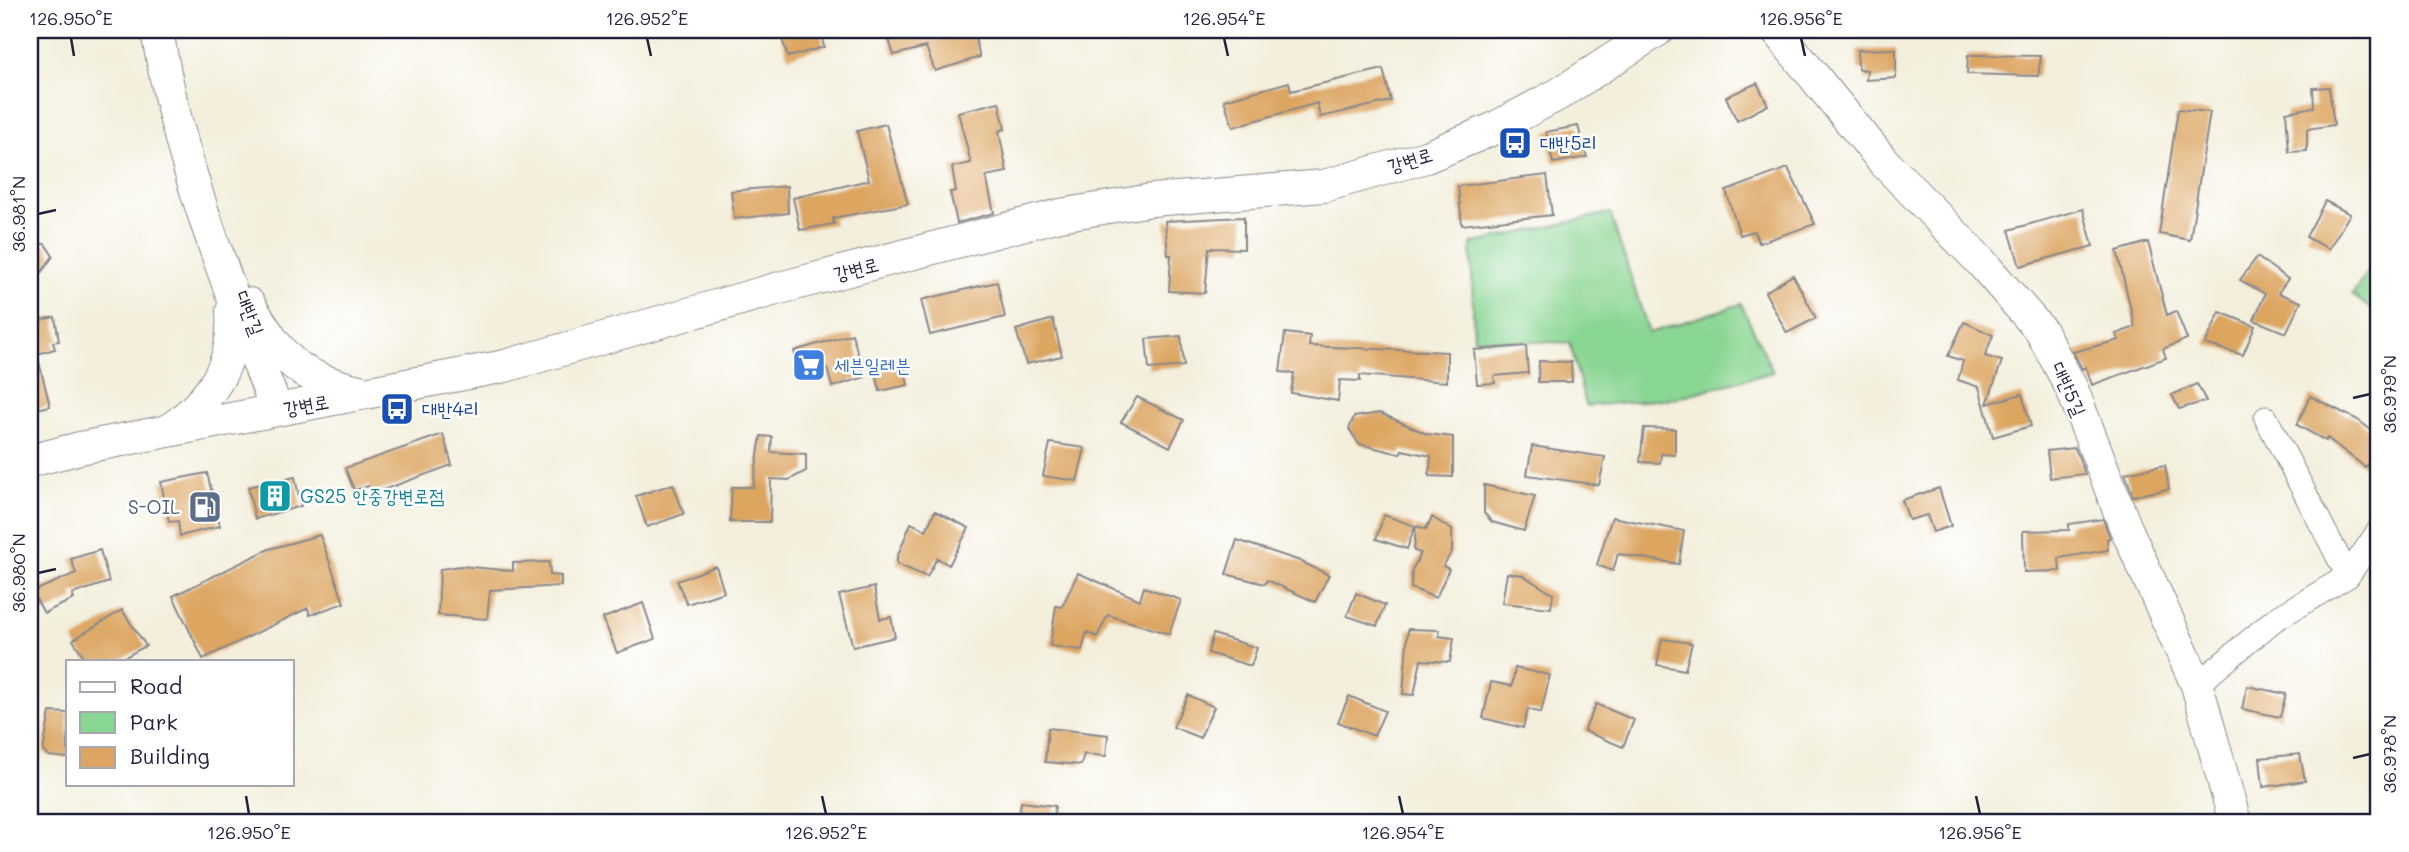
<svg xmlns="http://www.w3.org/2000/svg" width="2409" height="852" viewBox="0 0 2409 852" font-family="Mali,'Poor Story',sans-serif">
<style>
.green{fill:#89d592;stroke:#567c66;stroke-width:2}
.building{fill:#dca561}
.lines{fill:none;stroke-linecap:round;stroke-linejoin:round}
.street-casing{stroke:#8a888c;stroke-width:25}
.secondary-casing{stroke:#8a888c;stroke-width:34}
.street{stroke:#fff;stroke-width:23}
.secondary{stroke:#fff;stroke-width:32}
.ticks{fill:none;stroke:#22223b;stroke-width:2.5}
.labels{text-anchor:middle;stroke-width:5;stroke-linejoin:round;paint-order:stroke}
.transit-label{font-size:19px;fill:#164399;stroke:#fff;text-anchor:start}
.street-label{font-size:19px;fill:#22223b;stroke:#fff}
.shop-label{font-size:19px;fill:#366cbe;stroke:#fff;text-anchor:start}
.culture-label{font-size:19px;fill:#0d838f;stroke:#fff;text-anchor:start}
.service-label{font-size:19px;fill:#4e5e75;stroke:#fff;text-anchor:end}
.neatline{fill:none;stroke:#22223b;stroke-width:2.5}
.ticks-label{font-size:18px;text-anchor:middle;fill:#22223b}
</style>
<rect width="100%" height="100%" fill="#fff"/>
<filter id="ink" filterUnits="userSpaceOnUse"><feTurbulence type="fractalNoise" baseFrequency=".0143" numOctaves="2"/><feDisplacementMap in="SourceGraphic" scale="14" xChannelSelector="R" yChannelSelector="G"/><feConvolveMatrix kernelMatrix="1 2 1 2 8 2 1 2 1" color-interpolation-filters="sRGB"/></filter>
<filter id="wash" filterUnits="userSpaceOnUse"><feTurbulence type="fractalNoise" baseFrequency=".00686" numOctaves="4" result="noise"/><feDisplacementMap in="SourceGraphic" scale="28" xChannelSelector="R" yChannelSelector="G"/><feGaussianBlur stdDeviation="1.57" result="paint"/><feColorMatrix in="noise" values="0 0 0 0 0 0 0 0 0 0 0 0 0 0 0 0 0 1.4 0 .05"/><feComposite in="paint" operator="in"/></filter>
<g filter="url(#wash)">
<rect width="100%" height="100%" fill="#f3efdc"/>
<path class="green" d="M1610,213L1649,333L1741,304L1773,372L1676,398L1586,406L1570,343L1474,339L1471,244Z
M2379,254V314L2352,295Z"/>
<g id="blocks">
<path class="building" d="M779,30H820L824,47L788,57Z
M886,30H930L933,40L973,30L980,57L935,71L926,47L894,55Z
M1896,49V78L1866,80L1867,70L1858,69L1857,50Z
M1968,55L2041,56L2038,76L1967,74Z
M1383,69L1391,101L1320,117L1317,103L1233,127L1224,100L1289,82L1291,91Z
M1757,83L1768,105L1737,121L1726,97Z
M2329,87L2334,125L2307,129V151L2289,152L2286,112L2314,107L2313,88Z
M999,102L1005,129L999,131L1007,172L986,176L994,213L957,223L950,192L956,191L952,167L971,163L958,112Z
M2178,109L2210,112L2190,240L2159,234Z
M886,124L908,204L833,218L834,224L800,230L793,198L869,180L857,131Z
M1578,126L1587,157L1553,163L1546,132Z
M1788,168L1815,224L1759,243L1754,231L1740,235L1726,191Z
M1547,175L1552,215L1462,225L1458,186Z
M787,186L788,213L734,219L731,191Z
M2325,201L2350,214L2329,249L2306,237Z
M2083,209L2093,246L2020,266L2009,230Z
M1244,217V249L1209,248L1205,293L1169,291L1171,255H1168L1165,221Z
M2148,242L2167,315L2176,311L2187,339L2163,349L2166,358L2092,385L2086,367L2082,369L2073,352L2119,340L2116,334L2135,327L2117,251Z
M45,244L53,256L30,289V245Z
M2257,257L2288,279L2278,293L2301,302L2286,333L2254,320L2265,294L2240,280Z
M1793,275L1816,318L1787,333L1765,292Z
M997,282L1005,317L930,335L921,300Z
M2220,312L2255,326L2243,355L2205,344Z
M55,317L59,341L53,342L55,349L37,354L50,406L33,410L30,395V322Z
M1053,319L1062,356L1026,364L1016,330Z
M1964,322L1993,335L1985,356L2002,361L1987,404L2022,394L2031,426L1993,437L1979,387L1958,380L1963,361L1948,356Z
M1285,333L1310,336L1309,346L1447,352V382L1360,375V381L1340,380L1338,401L1291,393L1294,373L1280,372Z
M852,334L865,377L832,387L827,368L801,375L794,351Z
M1181,336L1184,366L1149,369L1146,339Z
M1526,346L1528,373L1494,376L1495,383L1477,384L1474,350Z
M1539,361L1571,362L1572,382H1538Z
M904,365L908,385L880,391L875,371Z
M2197,384L2206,401L2179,409L2172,395Z
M2310,396L2358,420L2379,436V450L2365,467L2327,438L2326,441L2297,425Z
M1137,397L1184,420L1170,447L1121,422Z
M1380,413L1427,434L1453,437V477L1429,476L1431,456L1402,450L1400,454L1359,444L1349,429L1354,417Z
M1644,428L1675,429V455L1661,454L1660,463L1640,462Z
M443,434L452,465L372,494L369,486L354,490L345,468Z
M761,436L772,437L771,452L806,454V471L789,480L771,479L770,522H730L732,487H753Z
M1050,443L1085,448L1077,481L1043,476Z
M1532,446L1605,457L1599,485L1527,475Z
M2075,448L2085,474L2050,478L2047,451Z
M2165,465L2169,489L2133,496L2125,473Z
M207,473L220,526L180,536L178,521L169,522L161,482Z
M295,477L301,506L255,519L248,487Z
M673,484L684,514L647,527L636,496Z
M1484,485L1535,496L1524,531L1492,522L1484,513Z
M1939,488L1951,526L1933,532L1927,515L1909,520L1902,500Z
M935,511L969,528L949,565L937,558L927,577L897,564V557L911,523L926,530Z
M1384,515L1415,526L1407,549L1376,539Z
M1432,517L1452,530V552L1443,566L1449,569L1436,598L1411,588L1412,570L1421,553L1414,551L1416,526L1426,529Z
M1612,517L1684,531L1679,564L1618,554L1613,571L1597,565Z
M2103,519L2110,538L2107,539L2108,550L2059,558L2060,571L2024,572L2023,531L2069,530V524Z
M320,535L344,603L310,615L308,608L203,659L173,596L269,549Z
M1237,540L1300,561L1329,575L1315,602L1267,580L1265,584L1226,574Z
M100,550L109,582L72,594L74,599L44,613L32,592L76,573L71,559Z
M549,562L550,575L561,576V586L490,590L487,619L438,615L440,569L460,566L513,571V563Z
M716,566L724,592L687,604L677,581Z
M1078,573L1140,600L1144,587L1181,600L1169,634L1108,615L1097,637L1087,632L1082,650L1050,646L1056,606L1062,607Z
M1507,573L1522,575L1553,594L1551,608L1502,603Z
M874,587L880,619L891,617L895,637L853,647L839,595Z
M1356,593L1385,605L1377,626L1347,616Z
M643,603L655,639L617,653L603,618Z
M122,610L146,646L118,661H87L73,640Z
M1408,629L1439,630V636L1454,638L1450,662L1421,660L1414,695L1403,694Z
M1213,634L1257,648L1251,666L1208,653Z
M1662,639L1692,643L1685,670L1657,665Z
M1515,668L1550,675L1541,713L1528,709L1523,728L1483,718L1491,682L1512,686Z
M2247,686L2286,694L2280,717L2242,709Z
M1188,695L1214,707L1200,738L1173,727Z
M1349,696L1385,711L1374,736L1338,722Z
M1596,704L1634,720L1623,747L1584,731Z
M50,712L68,713V758L49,756L43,751Z
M1048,728L1108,735L1106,756L1084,754L1081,765L1045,762Z
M2300,754L2305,781L2263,787L2260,758Z
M1021,802L1055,806L1053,822H1018Z"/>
</g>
</g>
<g filter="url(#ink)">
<use href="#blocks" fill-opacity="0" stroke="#8a888c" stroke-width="2"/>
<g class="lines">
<defs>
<path id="street" d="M2266,418L2348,576L2379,530
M2197,685L2274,620L2348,576"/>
<path id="secondary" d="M157,30C178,160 228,288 277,410
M1776,30L1883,161L1981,262L2041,331L2072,389L2125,526L2197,685L2235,822
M249,304C284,360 293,375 359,391
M168,431C211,400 236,365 232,311
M30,461L80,448L505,366L776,289L1060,215L1152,200L1324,186L1426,157L1493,129L1559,94L1658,30"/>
</defs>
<use href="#street" class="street-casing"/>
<use href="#secondary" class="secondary-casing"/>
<use href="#street" class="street"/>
<use href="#secondary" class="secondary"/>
</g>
</g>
<path class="ticks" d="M71,38L74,56M647,38L651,56M1224,38L1228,56M1801,38L1805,56M38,214L56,210M2353,398L2370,394M38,573L56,569M2353,758L2370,754M246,796L249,814M822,796L826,814M1399,796L1403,814M1976,796L1980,814"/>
<defs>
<symbol id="bus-square" viewBox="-11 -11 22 22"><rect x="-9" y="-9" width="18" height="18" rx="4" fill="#1a4fb4" stroke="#fff"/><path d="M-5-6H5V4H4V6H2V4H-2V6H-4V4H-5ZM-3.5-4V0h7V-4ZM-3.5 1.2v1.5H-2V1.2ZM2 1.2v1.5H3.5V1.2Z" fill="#fff"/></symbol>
<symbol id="supermarket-square" viewBox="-11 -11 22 22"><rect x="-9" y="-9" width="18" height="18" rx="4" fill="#3f7fe0" stroke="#fff"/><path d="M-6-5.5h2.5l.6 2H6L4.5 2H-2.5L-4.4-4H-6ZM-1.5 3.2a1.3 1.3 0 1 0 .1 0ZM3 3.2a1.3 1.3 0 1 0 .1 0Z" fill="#fff"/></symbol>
<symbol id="building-square" viewBox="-11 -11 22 22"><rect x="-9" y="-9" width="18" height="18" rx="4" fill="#0f9aa8" stroke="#fff"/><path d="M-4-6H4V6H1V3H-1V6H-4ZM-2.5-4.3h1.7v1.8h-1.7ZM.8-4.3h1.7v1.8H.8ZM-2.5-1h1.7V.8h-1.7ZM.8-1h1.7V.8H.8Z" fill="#fff"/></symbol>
<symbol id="fuel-square" viewBox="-11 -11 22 22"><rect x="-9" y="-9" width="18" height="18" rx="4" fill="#5c6f8a" stroke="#fff"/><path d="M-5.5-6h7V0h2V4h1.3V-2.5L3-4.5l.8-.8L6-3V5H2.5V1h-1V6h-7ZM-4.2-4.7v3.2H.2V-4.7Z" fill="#fff"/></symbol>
</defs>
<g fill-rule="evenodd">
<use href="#bus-square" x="1496" y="124" width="38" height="38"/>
<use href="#supermarket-square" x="790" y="346" width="38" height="38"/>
<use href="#bus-square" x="378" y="390" width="38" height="38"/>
<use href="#building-square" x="256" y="477" width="38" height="38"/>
<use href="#fuel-square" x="186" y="488" width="38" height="38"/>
</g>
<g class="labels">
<g class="transit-label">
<text x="1540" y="150">대반5리</text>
<text x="422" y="416">대반4리</text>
</g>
<g class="street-label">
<text transform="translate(1410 160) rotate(-17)" y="7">강변로</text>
<text transform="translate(856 269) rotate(-14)" y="7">강변로</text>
<text transform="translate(250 313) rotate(69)" y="7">대반길</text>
<text transform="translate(2069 389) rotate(66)" y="7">대반5길</text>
<text transform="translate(306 405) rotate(-10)" y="7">강변로</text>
</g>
<g class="shop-label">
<text x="834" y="372">세븐일레븐</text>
</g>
<g class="culture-label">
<text x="300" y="503">GS25 안중강변로점</text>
</g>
<g class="service-label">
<text x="180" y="514">S-OIL</text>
</g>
</g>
<rect width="2409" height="852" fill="none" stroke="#fff" stroke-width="77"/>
<rect x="66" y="660" width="228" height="126" fill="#ffffff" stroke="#a7a7b1" stroke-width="2"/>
<rect x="80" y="682" width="35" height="10" fill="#ffffff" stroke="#a7a7b1" stroke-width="2"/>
<text x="130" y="694" font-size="21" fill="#22223b">Road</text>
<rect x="80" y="712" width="35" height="21" fill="#89d592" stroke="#a7a7b1" stroke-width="2"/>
<text x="130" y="730" font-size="21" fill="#22223b">Park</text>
<rect x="80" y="747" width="35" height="21" fill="#dca561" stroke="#a7a7b1" stroke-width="2"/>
<text x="130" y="764" font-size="21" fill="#22223b">Building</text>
<rect x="38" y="38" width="2332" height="776" class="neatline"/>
<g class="ticks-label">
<text x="71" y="25">126.950°E</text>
<text x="647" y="25">126.952°E</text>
<text x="1224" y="25">126.954°E</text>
<text x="1801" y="25">126.956°E</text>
<text transform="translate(19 214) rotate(-90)" y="6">36.981°N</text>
<text transform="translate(2390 394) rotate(-90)" y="6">36.979°N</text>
<text transform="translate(19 573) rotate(-90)" y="6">36.980°N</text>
<text transform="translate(2390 754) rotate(-90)" y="6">36.978°N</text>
<text x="249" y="839">126.950°E</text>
<text x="826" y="839">126.952°E</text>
<text x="1403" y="839">126.954°E</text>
<text x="1980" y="839">126.956°E</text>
</g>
</svg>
